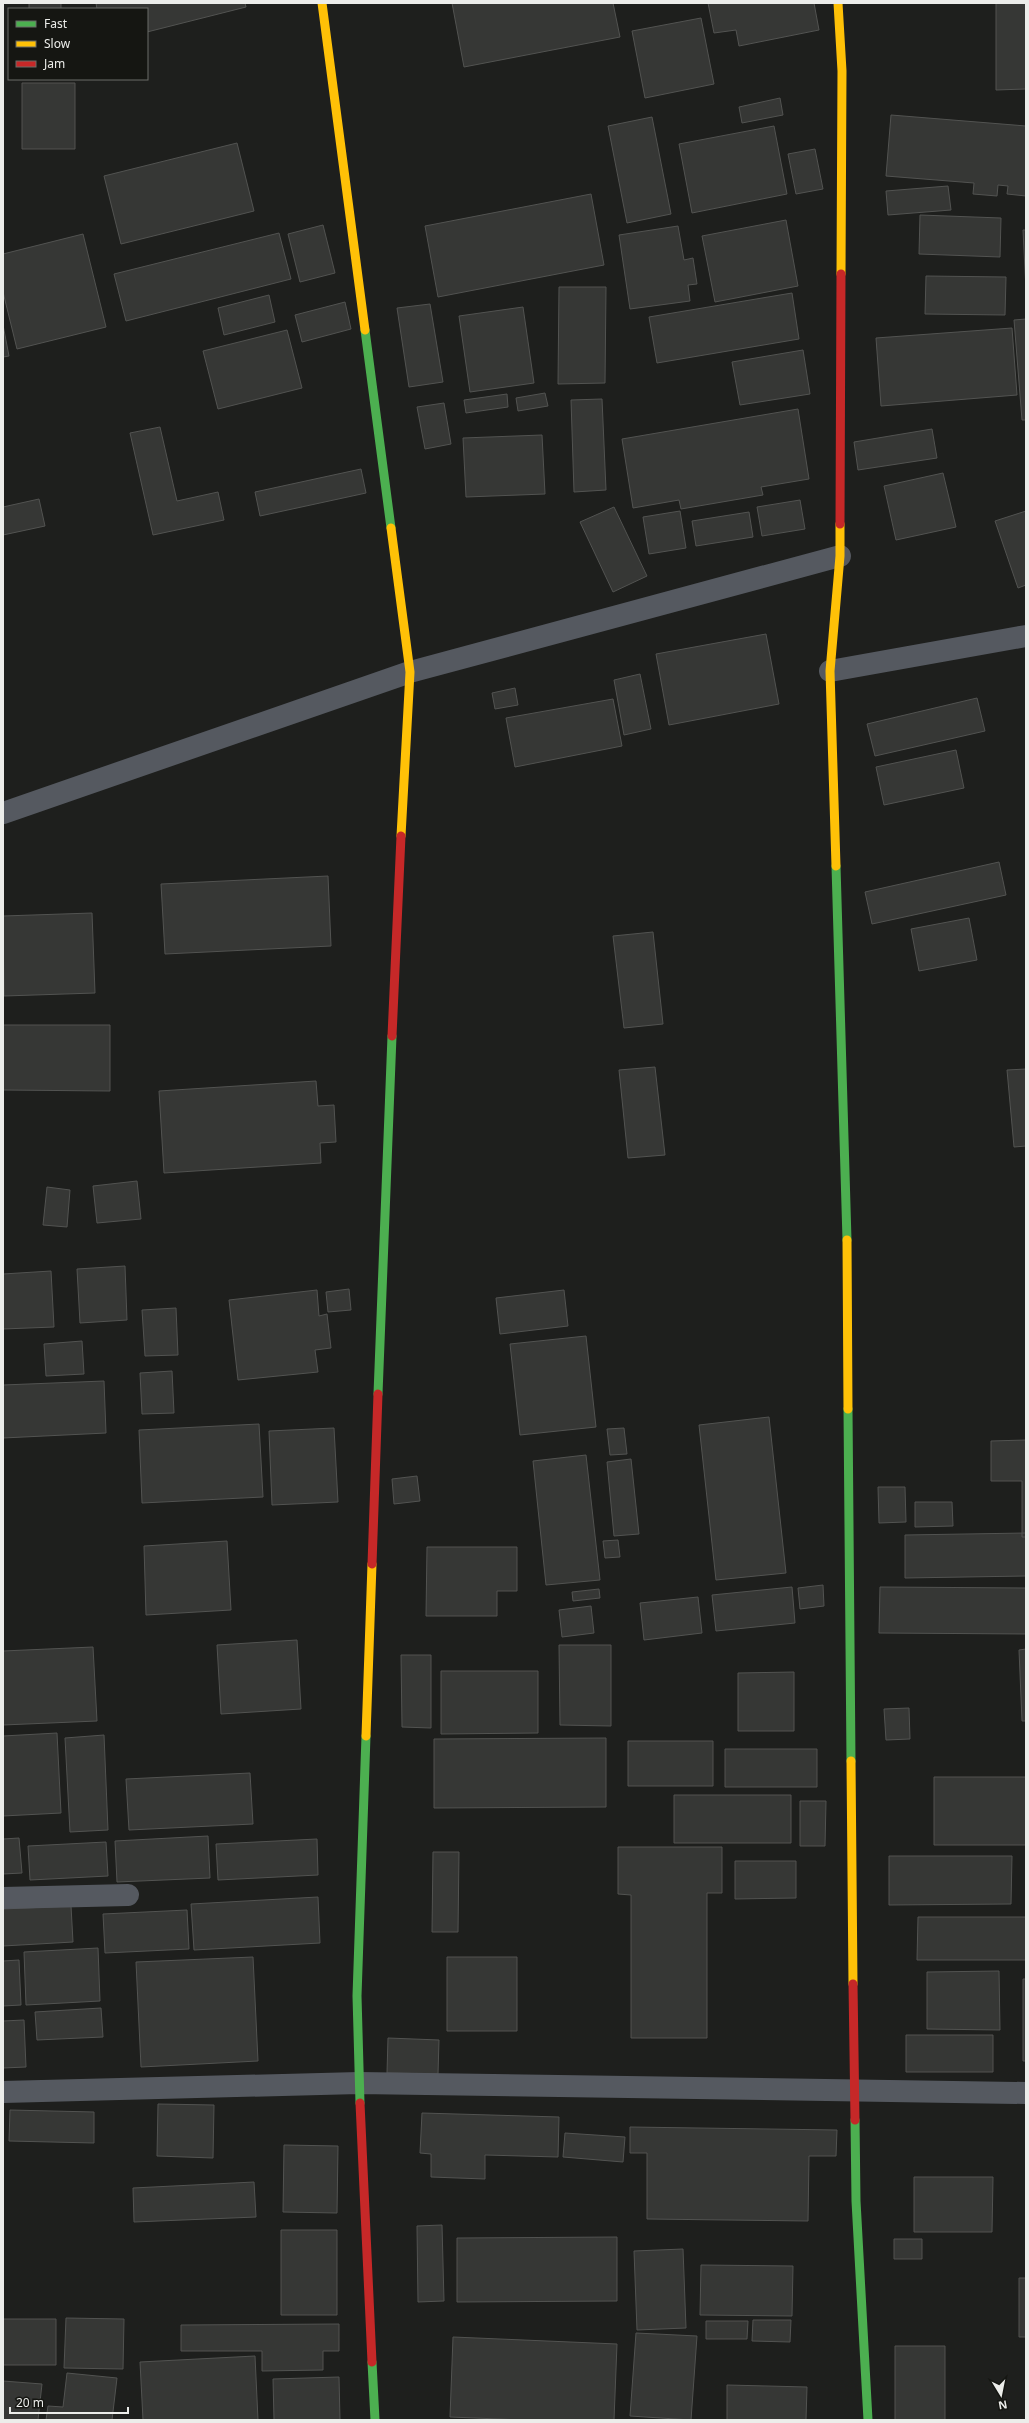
<svg xmlns="http://www.w3.org/2000/svg" width="1029" height="2423" viewBox="0 0 1029 2423" font-family="'Noto Sans',sans-serif">
<style>
.building{fill:#363735;stroke:#525351}
.lines{fill:none;stroke-linecap:round;stroke-linejoin:round}
.street{stroke:#555960;stroke-width:22}
.fast{stroke:#4caf50;stroke-width:9}
.slow{stroke:#ffc107;stroke-width:9}
.jam{stroke:#c62828;stroke-width:9}
</style>
<rect width="100%" height="100%" fill="#1e1f1d"/>
<path class="building" d="M29,3H61V9H29Z
M96,3H245L246,7L147,32V9H97Z
M452,3H613L620,37L464,67Z
M708,3H814L819,30L739,46L736,30L714,33Z
M996,3H1026V89L996,90Z
M701,18L714,84L645,98L632,31Z
M22,83H75V149H22Z
M780,98L783,115L742,123L739,107Z
M891,115L1026,126V196L1007,194L1008,186L998,185L997,196L973,194L974,183L886,176Z
M652,117L671,214L627,223L608,126Z
M774,126L787,194L692,213L679,144Z
M237,143L254,211L121,244L104,176Z
M815,149L823,189L796,194L788,154Z
M948,186L951,210L888,215L886,191Z
M591,194L604,265L438,297L425,226Z
M920,215L1001,218L1000,257L919,254Z
M786,220L798,286L715,302L702,236Z
M323,225L335,273L300,282L288,234Z
M678,226L684,260L693,258L697,284L688,285L690,301L630,309L619,235Z
M1023,230H1026V290Z
M279,233L291,279L126,321L114,274Z
M83,234L106,327L17,349L3,292V254Z
M926,276L1006,277L1005,315L925,314Z
M559,287H606L605,383L558,384Z
M792,293L799,339L657,363L649,317Z
M269,295L275,322L224,335L218,308Z
M345,302L351,329L302,342L295,315Z
M430,304L443,382L409,387L397,308Z
M523,307L534,383L470,392L459,316Z
M1026,319V420H1022L1014,320Z
M3,325L9,356L3,357Z
M1012,328L1017,395L881,406L876,338Z
M287,330L302,388L218,409L203,351Z
M803,350L810,394L740,405L732,362Z
M545,393L548,406L518,411L516,398Z
M507,394L508,407L466,413L464,400Z
M602,399L606,490L574,492L571,400Z
M444,403L451,444L425,449L417,407Z
M798,409L809,479L761,487L763,495L681,509L679,500L633,508L622,439Z
M160,427L177,501L218,492L224,520L153,535L130,433Z
M932,429L937,458L858,470L854,442Z
M542,435L545,494L466,497L463,438Z
M361,469L366,493L260,516L255,492Z
M943,473L956,527L896,540L884,486Z
M39,499L45,526L3,535V507Z
M800,500L805,529L762,536L757,507Z
M614,507L647,576L613,592L580,522Z
M680,511L686,548L649,554L643,517Z
M1026,511V585L1018,588L995,521Z
M749,512L753,537L696,546L692,521Z
M766,634L779,704L669,725L656,654Z
M640,674L651,729L624,735L614,680Z
M515,688L518,705L495,709L492,693Z
M977,698L985,731L875,756L867,724Z
M613,699L622,746L515,767L506,718Z
M956,750L964,788L884,805L876,767Z
M999,862L1006,895L872,924L865,892Z
M328,876L331,946L165,954L161,884Z
M92,913L95,993L4,996L3,916Z
M969,918L977,960L919,971L911,929Z
M653,932L663,1024L624,1028L613,936Z
M3,1025H110V1091L3,1090Z
M655,1067L665,1155L628,1158L619,1070Z
M1026,1069V1146L1014,1147L1007,1070Z
M316,1081L318,1106L334,1105L336,1142L320,1143L321,1163L164,1173L159,1091Z
M137,1181L141,1219L97,1223L93,1186Z
M47,1187L70,1190L67,1227L43,1225Z
M125,1266L127,1320L80,1323L77,1269Z
M51,1271L54,1327L3,1329V1274Z
M349,1289L351,1310L328,1312L326,1292Z
M317,1290L319,1316L327,1314L331,1348L315,1350L318,1372L238,1380L229,1300Z
M564,1290L568,1326L500,1334L496,1298Z
M176,1308L178,1355L145,1356L142,1310Z
M586,1336L596,1427L520,1435L510,1344Z
M82,1341L84,1374L46,1376L44,1344Z
M172,1371L174,1413L142,1414L140,1373Z
M104,1381L106,1433L3,1438V1385Z
M769,1417L786,1573L716,1580L699,1425Z
M259,1424L263,1497L142,1503L139,1430Z
M334,1428L338,1502L272,1505L269,1431Z
M624,1428L627,1454L610,1455L607,1429Z
M1026,1440V1537H1022V1481H991V1441Z
M586,1455L600,1580L546,1585L533,1461Z
M631,1459L639,1534L614,1536L607,1462Z
M417,1476L420,1501L394,1504L392,1479Z
M878,1487H905L906,1522L879,1523Z
M915,1502H952L953,1526L915,1527Z
M1026,1533V1576L905,1578V1535Z
M618,1540L620,1557L605,1558L603,1541Z
M227,1541L231,1610L146,1615L144,1546Z
M427,1547H517V1591H497V1616H426Z
M823,1585L824,1606L800,1609L798,1588Z
M792,1587L795,1623L716,1631L712,1595Z
M880,1587L1026,1588V1634L879,1633Z
M599,1589L600,1598L573,1601L572,1592Z
M698,1597L702,1633L644,1640L640,1603Z
M591,1606L594,1633L562,1637L559,1610Z
M297,1640L301,1709L221,1714L217,1645Z
M559,1645H611V1726L560,1725Z
M93,1647L97,1721L3,1725V1651Z
M1026,1649V1721H1022L1019,1650Z
M401,1655H431V1728L402,1727Z
M441,1671H538V1733L441,1734Z
M794,1672V1731H738V1673Z
M909,1708L910,1739L886,1740L884,1709Z
M57,1733L61,1813L3,1816V1736Z
M104,1735L108,1830L70,1832L65,1738Z
M606,1738V1807L434,1808V1739Z
M628,1741H713V1786H628Z
M725,1749H817V1787H725Z
M250,1773L253,1824L129,1830L126,1779Z
M934,1777H1026V1845H934Z
M674,1795H791V1843H674Z
M800,1801H826L825,1846H800Z
M208,1836L210,1878L117,1882L115,1841Z
M19,1838L22,1873L3,1874V1839Z
M317,1839L318,1875L218,1880L216,1844Z
M106,1842L108,1876L30,1880L28,1846Z
M618,1847H722V1893H707V2038H631V1895L618,1894Z
M433,1852H459L458,1932H432Z
M889,1856H1012L1011,1904L889,1905Z
M735,1861H796V1898L735,1899Z
M318,1897L320,1943L194,1950L191,1904Z
M71,1906L73,1942L3,1946V1909Z
M187,1910L189,1949L105,1953L103,1914Z
M918,1917H1026V1960H917Z
M98,1948L100,2001L26,2005L24,1952Z
M253,1957L258,2061L141,2067L136,1962Z
M447,1957H517V2031H447Z
M19,1960L21,2005L3,2006V1961Z
M999,1971L1000,2030L927,2029V1972Z
M1023,1979H1026V2061H1023Z
M101,2008L103,2037L37,2040L35,2012Z
M24,2020L26,2067L3,2068V2021Z
M906,2035H993V2072H906Z
M388,2038L439,2040L438,2074L387,2073Z
M158,2104L214,2105L213,2158L157,2156Z
M10,2110L94,2112V2143L9,2141Z
M422,2113L559,2117L558,2157L485,2155V2179L431,2177V2154L420,2153Z
M630,2127L837,2130L836,2156H809L808,2221L647,2219V2153H630Z
M565,2133L625,2137L623,2162L563,2157Z
M284,2145L338,2146L337,2213L283,2212Z
M914,2177H993L992,2232H914Z
M254,2182L256,2217L134,2222L133,2188Z
M442,2225L444,2301L418,2302L417,2226Z
M281,2230H337V2315H281Z
M617,2237V2301L457,2302V2238Z
M894,2239H922V2259H894Z
M683,2249L686,2328L637,2330L634,2251Z
M701,2265L793,2266L792,2316L700,2315Z
M1019,2278H1026V2337H1019Z
M66,2318L124,2319L123,2369L64,2368Z
M3,2319H56V2365H3Z
M753,2320H791L790,2342L752,2341Z
M706,2321H748L747,2339H706Z
M339,2324V2351H323V2370L262,2371V2351H181V2325Z
M636,2333L697,2336L691,2420L630,2416Z
M453,2337L617,2344L614,2420H523L450,2417Z
M895,2346H945V2420H895Z
M255,2356L258,2420H143L140,2362Z
M67,2373L117,2378L112,2420H46L48,2406L63,2407Z
M339,2377L340,2420H274L273,2379Z
M3,2381L42,2384L38,2420H3Z
M727,2385L807,2387L806,2420H727Z"/>
<g class="lines">
<path class="street" d="M830,671L1026,636
M3,813L410,672L840,556
M3,1898L128,1895
M3,2092L359,2083L1026,2093"/>
<path class="fast" d="M365,330L391,528
M836,866L847,1240
M378,1394L392,1036
M848,1409L851,1761
M360,2103L357,1996L366,1736
M855,2120L856,2201L868,2420
M372,2362L375,2420"/>
<path class="slow" d="M322,3L365,330
M838,3L842,71L841,274
M391,528L410,672L401,836
M836,866L830,671L840,556V524
M847,1240L848,1409
M366,1736L372,1564
M851,1761L853,1984"/>
<path class="jam" d="M840,524L841,274
M392,1036L401,836
M372,1564L378,1394
M853,1984L855,2120
M360,2103L372,2362"/>
</g>
<rect width="1029" height="2423" fill="none" stroke="#ecedea" stroke-width="8"/>
<rect x="8" y="8" width="140" height="72" fill="#151612" stroke="#6b6c68"/>
<rect x="16" y="21" width="20" height="6" fill="#4caf50" stroke="#6b6c68"/>
<text x="44" y="28" font-size="12" fill="#ecedea">Fast</text>
<rect x="16" y="41" width="20" height="6" fill="#ffc107" stroke="#6b6c68"/>
<text x="44" y="48" font-size="12" fill="#ecedea">Slow</text>
<rect x="16" y="61" width="20" height="6" fill="#c62828" stroke="#6b6c68"/>
<text x="44" y="68" font-size="12" fill="#ecedea">Jam</text>
<g transform="translate(1001 2395) rotate(170)" stroke="#151612" stroke-width="3" paint-order="stroke">
<path d="M0-3L7 15L0 10L-7 15Z" fill="#ecedea"/>
<text y="-6" font-size="11" font-weight="bold" text-anchor="middle" fill="#ecedea">N</text>
</g>
<path d="M10 2407v6h118v-6" fill="none" stroke="#ecedea" stroke-width="2"/>
<text x="16" y="2407" font-size="12" fill="#ecedea" stroke="#151612" stroke-width="3" paint-order="stroke">20 m</text>
</svg>
